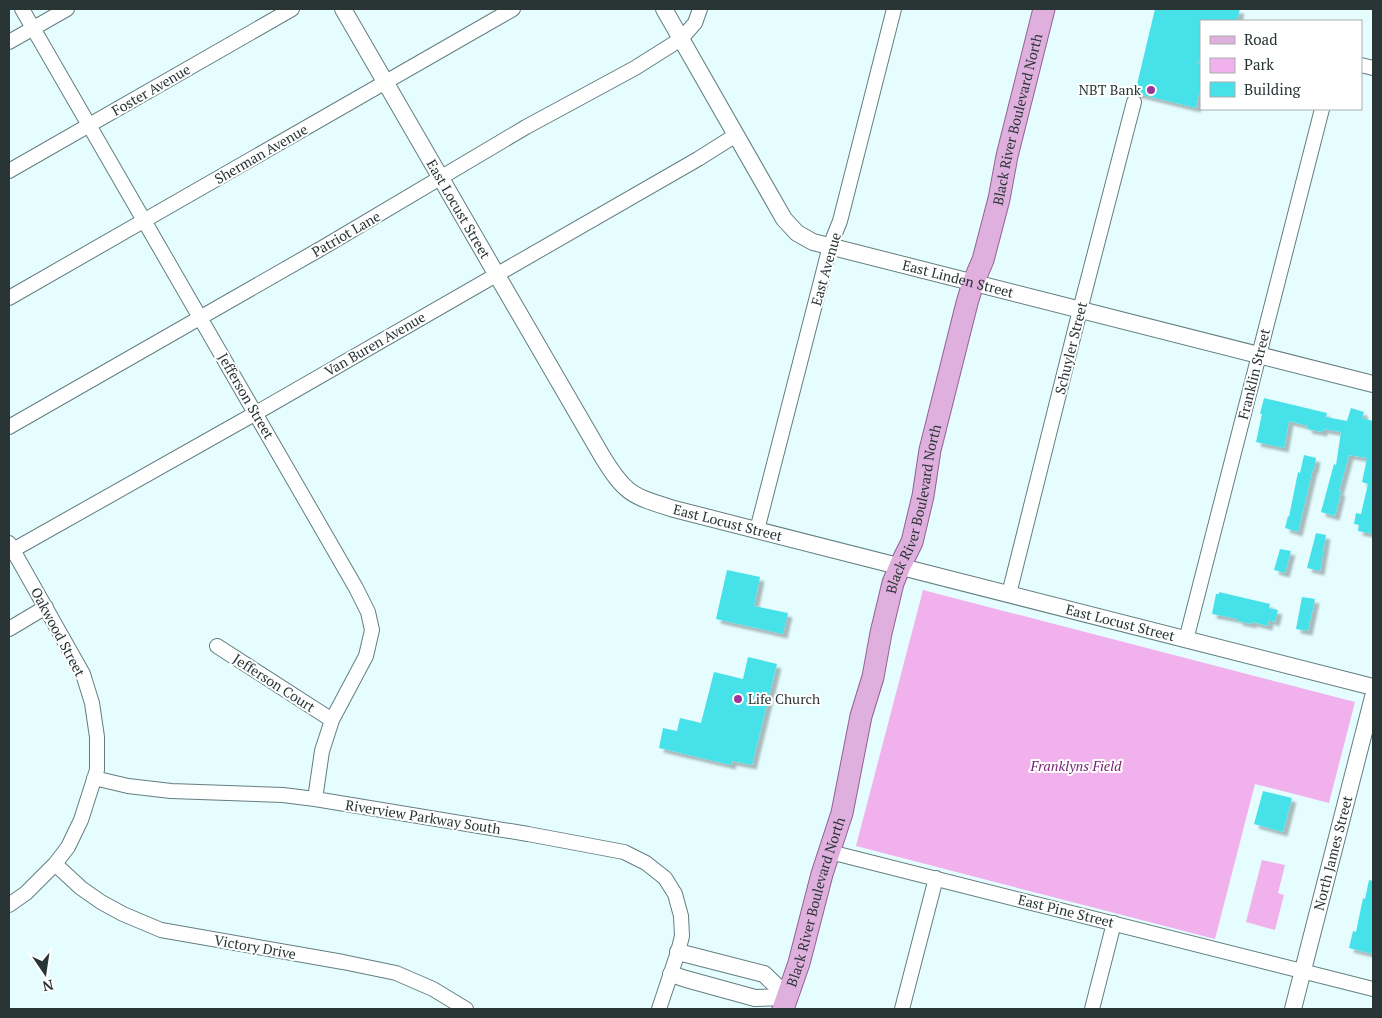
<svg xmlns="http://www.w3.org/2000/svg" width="1382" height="1018" viewBox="0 0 1382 1018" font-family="'PT Serif',serif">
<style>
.green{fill:#f1b1ed}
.building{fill:#47e1ea;filter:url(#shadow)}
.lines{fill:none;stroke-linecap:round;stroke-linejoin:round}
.minor-casing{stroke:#637e80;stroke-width:16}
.tertiary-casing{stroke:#637e80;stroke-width:18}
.primary-casing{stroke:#926193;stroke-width:23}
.minor{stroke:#fff;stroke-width:14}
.tertiary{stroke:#fff;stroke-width:16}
.primary{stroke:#dfafdd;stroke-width:21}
.poi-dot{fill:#9c369a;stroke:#fff;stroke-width:2}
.labels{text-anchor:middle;stroke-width:4;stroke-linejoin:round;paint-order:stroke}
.street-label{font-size:14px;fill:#293535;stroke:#fff}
.poi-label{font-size:14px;fill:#293535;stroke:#fff;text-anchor:end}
.park-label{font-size:14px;font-style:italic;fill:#782276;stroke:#fff}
</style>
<defs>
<filter id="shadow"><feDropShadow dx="4.5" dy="4.5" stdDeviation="1" flood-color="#0004"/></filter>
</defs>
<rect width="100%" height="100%" fill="#e5fdff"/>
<path class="green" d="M923,590L1355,702L1329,803L1255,784L1215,939L856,846Z
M1262,860L1285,865L1278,893L1284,895L1275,930L1246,922Z"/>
<path class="building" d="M1155,9H1240L1237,21H1201V52L1198,64H1201V93H1199L1196,108L1135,93Z
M1264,398L1327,413L1326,417L1347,421L1351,408L1364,412L1362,418L1373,421V534L1358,531L1359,525L1354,524L1356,513L1361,514L1368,484L1362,482L1367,458L1349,455L1339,491L1341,492L1335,516L1321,512L1334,464L1336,465L1341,432L1323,429V432L1307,429L1308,426L1289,421L1284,448L1256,442L1262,414H1260Z
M1304,455L1316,458L1314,469H1313L1298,532L1285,528L1288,516L1289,517L1298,472L1300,473Z
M1316,533L1326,535L1320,571L1307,568Z
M1280,549L1291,551L1285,573L1274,570Z
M727,570L760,577L754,606L788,613L783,634L716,619Z
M1219,592L1270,604L1269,608L1278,610L1275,622L1269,620L1268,626L1252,622V624L1238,621V619L1212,614L1216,594H1219Z
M1302,597L1315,599L1308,631L1296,629Z
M748,657L777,664L752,765L732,761L731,765L659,748L663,728L677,731L680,718L701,723L714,672L743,679Z
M1263,791L1292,798L1283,832L1254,824Z
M1369,880L1373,881V954L1349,948L1353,931L1356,932L1363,898L1365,899Z"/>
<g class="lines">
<defs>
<path id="minor" d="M22,9L356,588L368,612L372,630L366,656L332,720L322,751L315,799
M9,42L67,9
M1361,65L1373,68
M9,171L292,9
M9,298L513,9
M9,427L322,248L526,127L635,68L681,39L695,23L700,9
M757,530L830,246L840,221L894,9
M9,543L83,674L92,703L97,737V770L81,820L68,847L55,864L26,893L9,905
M13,550L256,413L698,159L736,135
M1009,594L1080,310L1134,102
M9,629L46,607
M1186,640L1322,109
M217,646L332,720
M94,778L128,786L171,791L283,795L315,799L528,834L624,852L646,863L665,878L675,894L681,916L682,936L678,952L659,1009
M830,852L1373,989
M55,864L81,888L101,902L123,914L161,930L343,962L396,973L433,989L466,1009
M902,1009L936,878
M1092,1009L1114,923"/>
<g id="tertiary">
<path id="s1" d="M343,9C428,158 516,307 602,456C625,494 632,496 674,509L1373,687"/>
<path id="s2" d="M664,9L784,219L797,233L813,242L1373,384"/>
<path d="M678,952L764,974L788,997"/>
<path d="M671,974L686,979L755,998L788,997"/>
<path id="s3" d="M1293,1009L1373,697"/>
</g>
<g id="primary">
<path id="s4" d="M783,1009L799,963L822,874L842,813L861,716L873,677L881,633L893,583L900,566L912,542L923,496L930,450L967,303L973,283L983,260L999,199L1007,156L1044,9"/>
</g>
</defs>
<use href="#minor" class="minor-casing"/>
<use href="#tertiary" class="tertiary-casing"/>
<use href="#primary" class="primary-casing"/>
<use href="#minor" class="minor"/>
<use href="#tertiary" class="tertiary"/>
<use href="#primary" class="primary"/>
</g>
<g class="poi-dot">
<circle cx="1151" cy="90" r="5"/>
<circle cx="738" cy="699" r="5"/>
</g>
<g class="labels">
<g class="street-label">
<text transform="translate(151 90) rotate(-30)" y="5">Foster Avenue</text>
<text dy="5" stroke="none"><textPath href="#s4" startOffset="922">Black River Boulevard North</textPath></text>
<text transform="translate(261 154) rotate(-30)" y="5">Sherman Avenue</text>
<text dy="5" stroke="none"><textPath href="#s1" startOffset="231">East Locust Street</textPath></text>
<text transform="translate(346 234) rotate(-30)" y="5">Patriot Lane</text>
<text transform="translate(826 269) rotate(-74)" y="5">East Avenue</text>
<text dy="5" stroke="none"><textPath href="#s2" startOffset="429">East Linden Street</textPath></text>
<text transform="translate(375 344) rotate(-30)" y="5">Van Buren Avenue</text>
<text transform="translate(1071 348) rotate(-76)" y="5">Schuyler Street</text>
<text transform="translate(1254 374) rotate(-76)" y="5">Franklin Street</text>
<text transform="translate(246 396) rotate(60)" y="5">Jefferson Street</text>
<text dy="5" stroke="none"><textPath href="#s4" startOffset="518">Black River Boulevard North</textPath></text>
<text dy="5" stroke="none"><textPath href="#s1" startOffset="665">East Locust Street</textPath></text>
<text dy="5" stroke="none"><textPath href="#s1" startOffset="1070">East Locust Street</textPath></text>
<text transform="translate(58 632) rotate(62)" y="5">Oakwood Street</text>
<text transform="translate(274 683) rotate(33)" y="5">Jefferson Court</text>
<text transform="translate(423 817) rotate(9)" y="5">Riverview Parkway South</text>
<text dy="5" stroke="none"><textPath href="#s3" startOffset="161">North James Street</textPath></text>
<text dy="5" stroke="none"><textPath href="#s4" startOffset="112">Black River Boulevard North</textPath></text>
<text transform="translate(1066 911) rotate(14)" y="5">East Pine Street</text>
<text transform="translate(255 947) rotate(10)" y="5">Victory Drive</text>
</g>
<g class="poi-label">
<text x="1141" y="95">NBT Bank</text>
<text x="748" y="704" text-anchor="start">Life Church</text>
</g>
<g class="park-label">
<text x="1076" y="771">Franklyns Field</text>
</g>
</g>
<rect width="1382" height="1018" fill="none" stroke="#293535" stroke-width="20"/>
<rect x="1200" y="20" width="162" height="90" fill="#ffffff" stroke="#a9aeae"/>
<rect x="1210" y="36" width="25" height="8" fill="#dfafdd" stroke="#a9aeae"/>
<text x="1244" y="45" font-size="15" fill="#293535">Road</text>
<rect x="1210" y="58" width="25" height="15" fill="#f1b1ed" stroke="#a9aeae"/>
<text x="1244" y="70" font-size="15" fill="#293535">Park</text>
<rect x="1210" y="82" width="25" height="15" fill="#47e1ea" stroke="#a9aeae"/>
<text x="1244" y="95" font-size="15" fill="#293535">Building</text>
<g transform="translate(45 973) rotate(167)" stroke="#ffffff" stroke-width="4" paint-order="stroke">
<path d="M0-4L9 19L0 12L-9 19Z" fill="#293535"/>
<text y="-8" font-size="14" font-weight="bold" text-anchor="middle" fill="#293535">N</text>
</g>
</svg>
